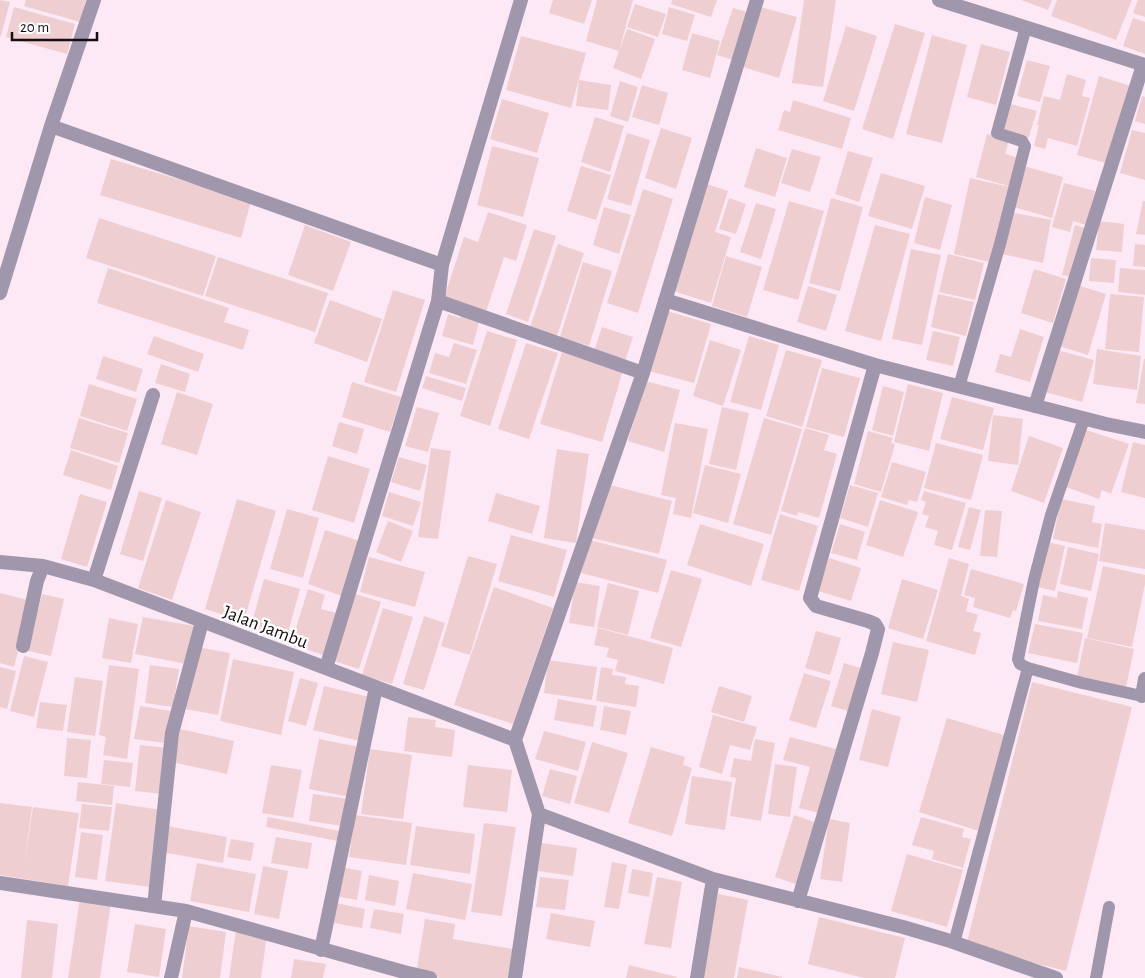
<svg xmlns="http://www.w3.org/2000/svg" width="1145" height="978" viewBox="0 0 1145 978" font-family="'Alegreya Sans',sans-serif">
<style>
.building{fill:#eeced1}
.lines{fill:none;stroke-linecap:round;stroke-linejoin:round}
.service{stroke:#a197ac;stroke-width:12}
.minor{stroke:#a197ac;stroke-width:14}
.tertiary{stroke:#a197ac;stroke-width:14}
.labels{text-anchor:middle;stroke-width:5;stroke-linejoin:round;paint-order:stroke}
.street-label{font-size:19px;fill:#160e13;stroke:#fff}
</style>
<rect width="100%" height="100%" fill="#fde9f6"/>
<path class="building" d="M0,0L10,2L1,36H0Z
M26,0H86L80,22L24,6Z
M553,0H592L584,24L549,13Z
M597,0H633L619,51L586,41Z
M672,0H717L711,17L671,4Z
M804,0H836L823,87L792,83Z
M1021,0H1052L1048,10Z
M1057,0H1132L1116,40L1051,16Z
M1138,0H1145V17L1133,13Z
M635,4L666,14L658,37L627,27Z
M757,6L797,17L779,78L740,66Z
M14,7L75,24L67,54L6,37Z
M669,7L695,15L687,41L662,34Z
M733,8L750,13L736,61L717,55Z
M1133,18L1145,22V54L1123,46Z
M895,24L925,33L893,139L862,129Z
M846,26L877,36L854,111L823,101Z
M627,29L655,39L641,79L613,68Z
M692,33L720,41L710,78L682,70Z
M932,35L967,45L942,143L906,134Z
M521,36L586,53L571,108L506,90Z
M981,44L1010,52L996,105L967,97Z
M1027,60L1050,66L1040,102L1017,96Z
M1067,74L1086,80L1082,96L1090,98L1077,146L1048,138L1045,149L1034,146L1039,125H1037L1044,96L1060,100Z
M1099,76L1131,86L1110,164L1077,155Z
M579,80L611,85L608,110L576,106Z
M620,81L638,87L628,122L610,116Z
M642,85L668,93L659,125L632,117Z
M1142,96L1145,97V124L1135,121Z
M502,99L549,113L537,153L490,139Z
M793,100L851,118L842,149L778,130L784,110L790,112Z
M1010,104L1037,111L1028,139L1003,130Z
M595,117L624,126L610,172L581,162Z
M661,128L692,138L676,189L645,178Z
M1132,130L1145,133V180L1120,173Z
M627,133L650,140L631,206L607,199Z
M987,134L1009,140L1005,154L1020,158L1012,187L976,177Z
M492,146L539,158L523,217L477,205Z
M756,148L787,158L775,197L744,187Z
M792,149L821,157L810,192L781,183Z
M848,151L873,158L859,202L835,194Z
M111,159L251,201L241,238L100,195Z
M581,166L611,175L596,220L567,211Z
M1024,166L1063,177L1052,218L1013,207Z
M881,173L925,186L912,229L868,216Z
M970,178L1010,187L994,263L954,254Z
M704,183L728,191L715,232L731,237L711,303L670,290Z
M1064,183L1095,191L1086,225L1073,221L1070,232L1052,227Z
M643,189L673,199L638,313L607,303Z
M925,197L952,205L940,250L914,243Z
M729,198L746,204L736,234L719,229Z
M831,198L863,207L840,291L809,283Z
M789,201L824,211L798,300L763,290Z
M1143,201H1145V235L1136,234Z
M756,203L776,209L761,259L740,252Z
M604,207L631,215L619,254L593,245Z
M488,212L527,225L516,261L504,257L486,312L444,298L464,237L478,242Z
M1010,212L1051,220L1043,263L1002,254Z
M99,218L216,256L203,296L86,258Z
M1099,221L1124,224L1122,252L1096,250Z
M305,225L351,242L333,291L288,275Z
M875,225L910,234L881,341L845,331Z
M1075,225L1088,229L1075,278L1062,275Z
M534,229L556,236L528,322L506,314Z
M558,244L584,253L557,336L530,327Z
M1135,244L1145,245V267L1133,266Z
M911,249L941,255L922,345L892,339Z
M948,254L984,263L975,300L939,292Z
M726,256L762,267L747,317L712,306Z
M218,257L328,293L315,332L205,296Z
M1091,258L1116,260L1114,283L1089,281Z
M583,262L612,271L589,346L560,337Z
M108,268L229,308L224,322L249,330L243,350L97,303Z
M1120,268L1145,270V295L1118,292Z
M1034,269L1066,279L1053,323L1021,313Z
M1077,285L1106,294L1088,355L1059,346Z
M808,286L837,295L826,331L797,322Z
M393,290L425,300L396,392L364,382Z
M938,294L974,302L966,336L931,327Z
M1110,294L1144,297L1139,352L1105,349Z
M330,300L382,319L367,362L314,343Z
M667,311L711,324L694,383L649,371Z
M448,314L460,318L461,314L480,319L473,345L442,336Z
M602,327L633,337L625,361L594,351Z
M1020,329L1044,337L1030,382L995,372L1000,354L1011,357Z
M487,331L517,340L490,426L460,416Z
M933,331L960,337L953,366L926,360Z
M154,336L204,354L198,372L147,354Z
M749,336L779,345L761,410L730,402Z
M710,340L741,350L723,406L693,396Z
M454,343L477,350L466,384L429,373L435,353L449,357Z
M526,343L558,353L529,439L498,429Z
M1097,349L1141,356L1137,390L1093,384Z
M786,350L822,360L802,427L766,416Z
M1057,350L1094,360L1082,402L1045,392Z
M562,352L623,370L602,442L540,424Z
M103,356L143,369L136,392L96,379Z
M1144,359H1145V404L1136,403Z
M161,364L190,374L185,392L155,383Z
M822,368L860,378L844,437L806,427Z
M426,376L466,388L462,401L422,388Z
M645,381L680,390L664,452L628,441Z
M352,382L401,397L390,432L342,417Z
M89,384L137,399L127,431L80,416Z
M908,384L943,393L929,451L894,442Z
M883,386L904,392L893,436L872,430Z
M177,392L213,404L197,455L161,444Z
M952,397L994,408L983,450L940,439Z
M417,407L439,413L428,452L405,446Z
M722,407L749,413L736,470L709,464Z
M993,415L1023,419L1018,465L988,461Z
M79,418L128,433L119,463L70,448Z
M764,418L802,429L771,535L733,524Z
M339,422L364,429L357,454L332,446Z
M675,423L708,429L691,518L673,514L676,498L661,495Z
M805,428L829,435L824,450L837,454L819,518L798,512L797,516L781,511Z
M1086,430L1129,444L1111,494L1102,490L1099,499L1066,487Z
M868,431L893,438L891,443L895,444L881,492L854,484Z
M1029,436L1063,448L1044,503L1011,491Z
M1133,442L1145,445V498L1121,492Z
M936,443L983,455L971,500L924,488Z
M431,448L451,451L438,539L418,537Z
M557,449L589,454L576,543L544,538Z
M71,450L118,466L111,490L63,475Z
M328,456L370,469L354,523L312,510Z
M399,457L427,465L420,491L391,482Z
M892,462L926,472L917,502L909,500L907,505L881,497Z
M705,465L741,474L728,523L693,513Z
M606,484L672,501L659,554L592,538Z
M850,485L878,493L868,527L840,518Z
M139,491L162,498L143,561L120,554Z
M924,491L966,503L952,550L934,545L938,531L925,527L929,516L922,514L926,502L921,500Z
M389,492L421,502L413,526L382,516Z
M496,493L540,506L532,534L488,521Z
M80,494L107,502L87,567L61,559Z
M237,499L276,511L244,621L205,609Z
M1061,499L1095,506L1092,522L1102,524L1098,548L1053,539Z
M166,500L201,512L172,600L138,588Z
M880,500L918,512L903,557L866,545Z
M969,507L981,510L970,550L958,547Z
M287,509L319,518L303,578L270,569Z
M985,510L1002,511L997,557L980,556Z
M780,514L818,526L799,591L761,580Z
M388,521L413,531L401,562L376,552Z
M1105,523L1145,530V569L1099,561Z
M700,524L764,544L751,586L687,565Z
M840,524L865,532L857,560L831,553Z
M325,530L360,541L342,596L308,584Z
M511,535L567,550L554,597L498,581Z
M590,540L667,560L658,593L581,573Z
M1047,542L1065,546L1055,591L1037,587Z
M1068,547L1099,554L1091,591L1060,584Z
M468,556L497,564L470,655L441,646Z
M369,557L425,572L415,607L360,592Z
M829,558L861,568L851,601L818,591Z
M949,558L969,564L961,596L969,599L966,611L978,615L973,631L981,633L975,655L926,641Z
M1103,566L1145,575V584L1132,647L1087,638Z
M971,569L1024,584L1016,611L1013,610L1010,618L973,607L975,598L964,595Z
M671,570L702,579L681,647L650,638Z
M264,579L300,589L287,636L251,626Z
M902,579L938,590L923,639L888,628Z
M575,582L600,586L594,627L569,623Z
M608,583L639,591L628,635L597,627Z
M494,587L553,608L513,724L454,705Z
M308,589L325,595L321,609L337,613L323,655L291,644Z
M1058,591L1088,598L1082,629L1038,621L1043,595L1057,598Z
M0,593L31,601L14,667L0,663Z
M353,593L381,602L359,669L331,660Z
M42,594L64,599L51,656L28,651Z
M383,608L413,617L392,684L362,675Z
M424,616L445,623L424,690L403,684Z
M143,617L194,626L187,664L135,654Z
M109,618L138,624L131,663L102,658Z
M1035,624L1083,633L1077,663L1028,653Z
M598,628L673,648L664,684L615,671L618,660L606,657L609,648L594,645Z
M816,631L841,638L830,675L805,668Z
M1085,638L1134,649L1126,687L1077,677Z
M893,642L929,650L917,702L881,694Z
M197,647L230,653L218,715L185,709Z
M24,656L48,662L34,717L10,711Z
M233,659L294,672L281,735L220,721Z
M548,660L597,667L592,700L544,693Z
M844,663L861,668L848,711L831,706Z
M109,665L139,669L127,759L103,755L106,737L99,735Z
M150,665L179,669L173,707L145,703Z
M0,667L16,671L7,709L0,707Z
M601,667L613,669L612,675L626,677L625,684L639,686L636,707L596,701Z
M804,673L831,681L816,728L789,720Z
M75,677L103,681L95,736L67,732Z
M300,678L318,683L306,726L288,721Z
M1032,682L1132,707L1066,971L966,946Z
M324,686L370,697L360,741L313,730Z
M719,686L752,696L744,722L711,712Z
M558,699L597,706L593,727L554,720Z
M40,702L67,705L63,731L36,728Z
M140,706L171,711L166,743L134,739Z
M604,706L631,711L626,735L600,730Z
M872,709L901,717L888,767L859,760Z
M713,715L757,727L750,750L730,745L722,774L699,767Z
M408,717L436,720L435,727L455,730L452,757L404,751Z
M947,718L1007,736L979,831L919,812Z
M180,729L234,741L227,774L172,762Z
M544,731L586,742L578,771L535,759Z
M790,737L836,749L819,813L799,808L810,767L783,760Z
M67,738L91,740L87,778L64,776Z
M319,739L359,747L350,797L309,789Z
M755,739L775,743L761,821L730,816L736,778L730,777L734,758L751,761Z
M592,742L628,753L609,813L574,803Z
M140,745L168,748L163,794L135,791Z
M651,747L685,757L683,765L692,768L672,836L628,823Z
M370,749L412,755L403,819L361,814Z
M104,760L133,763L130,787L101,784Z
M775,764L797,767L790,817L768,814Z
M271,765L302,770L293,818L262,813Z
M468,765L512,770L507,812L463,807Z
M550,769L577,776L570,804L542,796Z
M692,776L732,782L725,830L685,824Z
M78,782L114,786L112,805L76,801Z
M313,794L348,799L343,826L309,821Z
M0,803L32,807L24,866L33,807L79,813L68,886L0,875Z
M116,803L161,810L150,887L105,881Z
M82,804L112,807L109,831L79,828Z
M355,815L412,823L406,865L349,857Z
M794,815L817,823L799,885L775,877Z
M268,817L340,831L338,841L266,827Z
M921,817L964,829L962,837L971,839L963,868L932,859L934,851L912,845Z
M829,819L850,823L842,882L820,879Z
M484,823L516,827L502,916L471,912Z
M167,826L227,837L223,863L162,852Z
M416,826L475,834L470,874L410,865Z
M81,832L103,835L97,880L75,877Z
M276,837L312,843L308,869L271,863Z
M231,839L254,843L251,861L227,857Z
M542,843L577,848L573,876L538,871Z
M907,854L963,870L947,927L891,911Z
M612,862L627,865L619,909L604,907Z
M197,863L256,874L249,912L190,901Z
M263,866L288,871L279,919L254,914Z
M341,867L362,871L357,900L335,896Z
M632,869L653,873L649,897L628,893Z
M413,873L472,884L465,920L406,909Z
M369,875L399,881L395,906L365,900Z
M540,877L569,880L565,910L536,907Z
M657,877L682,882L671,948L644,944Z
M718,894L748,900L734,978H702Z
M80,898L111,902L100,978H68Z
M331,902L365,909L362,928L328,922Z
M374,909L404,914L401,934L370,928Z
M551,913L595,921L590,947L546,939Z
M819,917L905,938L895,978H864L808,964Z
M425,919L455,924L453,939L513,949L508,978H440L416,974Z
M27,920L58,924L52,978H21Z
M135,924L166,929L159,977L127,972Z
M189,926L226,932L220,978H182Z
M236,930L267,935L261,978H229Z
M294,959L326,964L323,978H291Z
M629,965L677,977V978H626Z
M739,967L782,977V978H737Z"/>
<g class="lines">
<path class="service" d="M959,387L1000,244L1025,146L1022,141L997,133L1026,27
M1084,419L1051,515L1034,580L1018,659L1020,664L1028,668L1082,683L1142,696
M954,943L1028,668
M1096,978L1109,907"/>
<path class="minor" d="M51,126L442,265
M0,293L51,126L94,0
M665,300L875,365L1106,424L1145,432
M438,301L643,373
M1035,406L1143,65
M0,562L43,566L94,580L515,740
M94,580L153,395
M23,646L37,581L43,566
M326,668L438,301L442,265L521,0
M1142,696L1145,679
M539,814L713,879L903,927L947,940L1056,978
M0,883L186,911L404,972L430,978
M798,901L872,653L878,629L875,624L868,621L816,606L810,598L875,365
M154,906L172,733L202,622
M321,950L376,687
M171,978L186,911
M515,978L539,814L515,740L643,373L757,0
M697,978L713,879"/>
<path class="tertiary" d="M939,0L1145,65"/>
</g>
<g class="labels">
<g class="street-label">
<text transform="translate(266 626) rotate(21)" y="7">Jalan Jambu</text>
</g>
</g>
<path d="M12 32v8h85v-8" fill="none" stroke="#160e13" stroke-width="2.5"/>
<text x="20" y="32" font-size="15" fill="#160e13" stroke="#ffffff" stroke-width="4" paint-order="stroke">20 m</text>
</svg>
